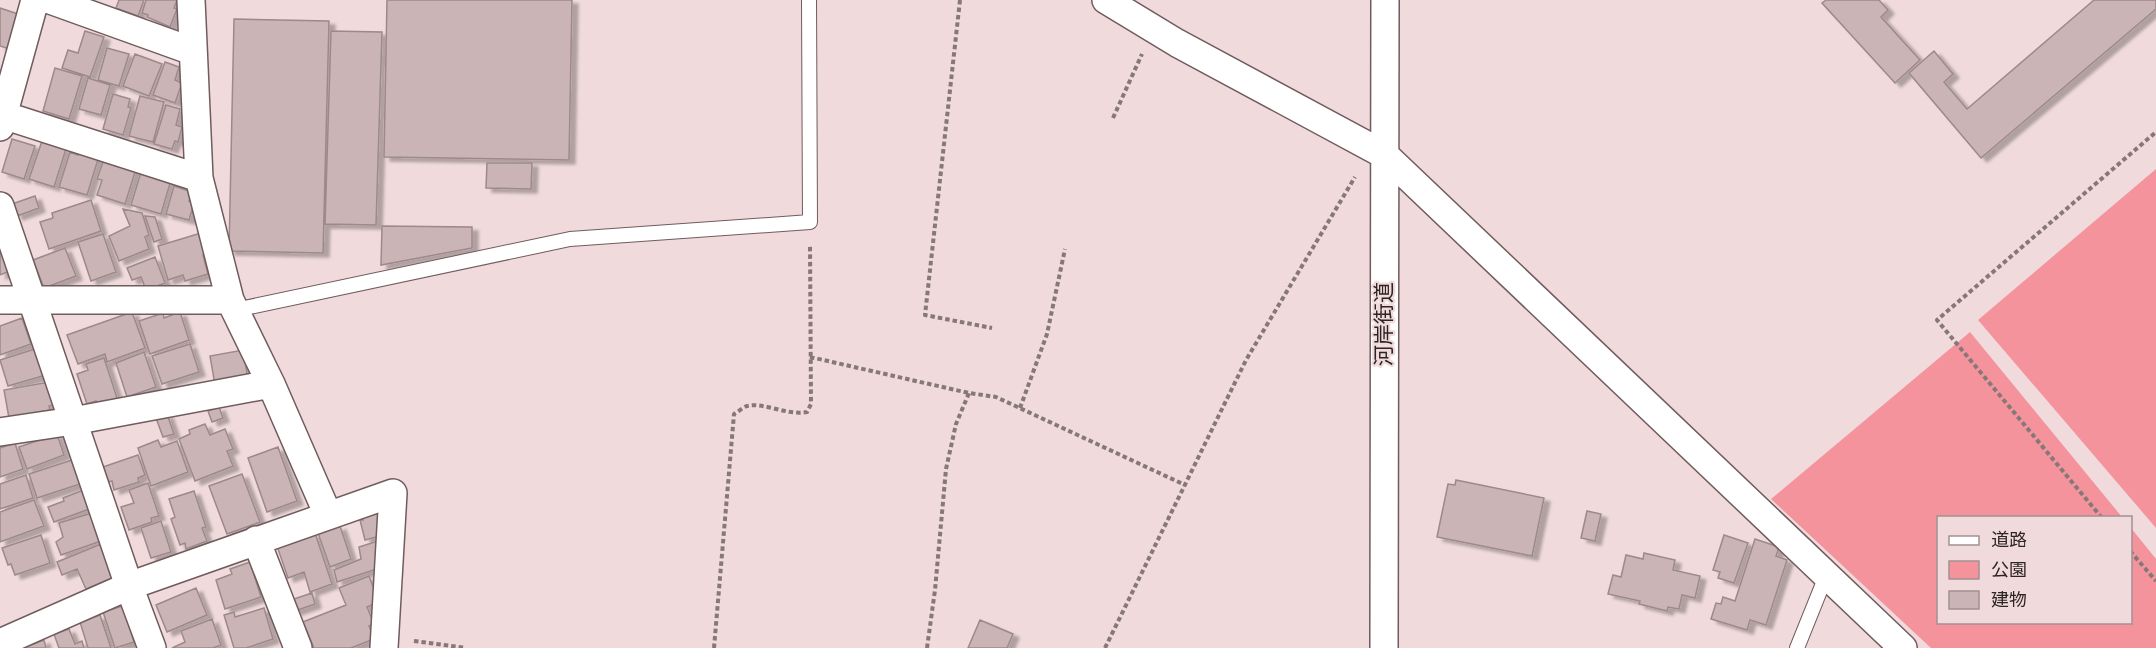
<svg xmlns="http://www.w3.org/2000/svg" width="2156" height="648" viewBox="0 0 2156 648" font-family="'DejaVu Sans','Noto Sans JP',sans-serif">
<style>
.green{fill:#f5939d}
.building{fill:#cab4b5;stroke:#9e898a;stroke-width:1.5;filter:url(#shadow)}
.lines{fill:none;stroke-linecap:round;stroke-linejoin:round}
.service-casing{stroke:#705c5e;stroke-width:16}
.minor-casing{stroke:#705c5e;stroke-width:30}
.path{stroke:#867778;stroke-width:4;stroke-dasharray:4.5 3;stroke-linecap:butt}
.service{stroke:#fff;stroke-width:14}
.minor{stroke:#fff;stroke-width:27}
.labels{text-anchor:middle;stroke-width:4.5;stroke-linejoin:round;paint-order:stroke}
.street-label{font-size:21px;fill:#2b2324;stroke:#f0dadb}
</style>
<defs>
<filter id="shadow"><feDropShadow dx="6" dy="4" stdDeviation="1.5" flood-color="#0004"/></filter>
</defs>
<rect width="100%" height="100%" fill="#f0dadb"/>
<path class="green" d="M2156,169V528L1978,320Z
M1970,332L2122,517L1938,518V622H2130L2131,528L2156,559V648H1931L1771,499Z"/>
<path class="building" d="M119,0H144L138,16L116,8Z
M146,0H177L174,8L177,9L170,27L147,17L148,15L142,13Z
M387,0H572L569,160L384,157Z
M1826,0H1879L1888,10L1881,17L1920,60L1895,83L1822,3Z
M2094,0H2156V9L1981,158L1909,73L1934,51L1953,74L1944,82L1967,109Z
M0,8L24,16L13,50L0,46Z
M234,19L329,21L323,253L229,251Z
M85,31L104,37L90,77L62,68L68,50L78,53Z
M331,31L382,32L376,225L325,224Z
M107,48L129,54L119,86L98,80Z
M135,54L162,64L149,96L123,86Z
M165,62L179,67L175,80L182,83L175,103L153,95Z
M55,68L82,76L69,119L43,111Z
M88,78L110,85L101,115L79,109Z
M113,94L130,99L128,107L131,108L123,135L103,129Z
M140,96L164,102L153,142L129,136Z
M166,105L180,109L176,125L182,127L178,142L175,141L172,149L154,144Z
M12,139L35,146L24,179L2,172Z
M42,141L66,149L54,187L29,179Z
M80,149L99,156L87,195L59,187L70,152L78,155Z
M104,159L136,169L125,204L97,195L102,180L97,179Z
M487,163H532L531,189L486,188Z
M141,172L171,180L161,214L131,205Z
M174,186L192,192L189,201L194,203L189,220L166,214Z
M35,196L39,208L17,216L12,204Z
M91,200L101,231L49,249L40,222L53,218L52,213Z
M123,209L142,213L149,235L145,237L149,249L119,261L109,236L130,226Z
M145,216L155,217L162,239L154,242Z
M382,226L472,227V248L381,265Z
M201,233L207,254L203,255L208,274L185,281L183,275L168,280L158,246Z
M103,234L116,272L91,281L78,242Z
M0,243L10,271L0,275Z
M65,248L76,276L44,288L33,260Z
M155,257L165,283L146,290L141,277L132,280L127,268Z
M132,312L145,348L107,362L105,354L78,364L67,335Z
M180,312L189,340L150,354L139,321L163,313L164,318Z
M22,318L31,344L0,355V326Z
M190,344L199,372L162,384L152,356Z
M38,348L46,375L8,386L0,360Z
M243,350L248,379L215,385L210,356Z
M144,352L156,387L127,397L116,363Z
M104,358L117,398L97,405L96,401L87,404L77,374L88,370L86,364Z
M49,382L55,405L49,406L50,410L9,418L4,390Z
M219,407L223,418L212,422L208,411Z
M167,414L174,434L163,437L156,418Z
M205,424L210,435L225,429L233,449L227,451L233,466L195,481L179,439L190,434L189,430Z
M57,434L64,455L27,469L19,447Z
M158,440L161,447L177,441L188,472L151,486L138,448Z
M15,443L23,469L0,477V448Z
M278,447L297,501L267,512L248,458Z
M138,455L145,475L138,478L139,482L114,490L112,481L108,482L103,467Z
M72,460L80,484L37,498L29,474Z
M242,474L260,522L227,534L209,486Z
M26,475L33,498L0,509V484Z
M1456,480L1544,498L1532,556L1437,537L1448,484L1455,485Z
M148,483L159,516L151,518L152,522L129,530L121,507L134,503L129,490Z
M86,489L92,508L54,522L48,507L64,501L63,498Z
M194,491L206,527L202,528L207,541L186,549L185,543L180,545L171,519L175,517L169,499Z
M34,500L44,526L0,542V512Z
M377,510L382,530L380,536L365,540L360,520H363L362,515Z
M1587,511L1601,514L1595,541L1581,538Z
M95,512L104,540L61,555L56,542L63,537L59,523Z
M161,521L171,552L151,558L141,528Z
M340,526L351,559L330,567L318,533Z
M315,533L332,584L310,592L304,572L288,578L277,546Z
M41,535L50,563L15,575L11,564L8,565L2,548Z
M1724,535L1748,543L1734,583L1718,578L1720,572L1713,570Z
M1755,539L1779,547L1776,556L1787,560L1766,625L1750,620L1747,630L1711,619L1716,603L1721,604L1723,597L1735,601Z
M378,541L380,568L337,582L334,570L361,559L359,547Z
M101,544L115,577L86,589L77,569L62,575L57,562Z
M1644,553L1675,560L1673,570L1700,576L1695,598L1682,595L1679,609L1668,607L1667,611L1639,604L1640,601L1608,594L1613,575L1621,577L1626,555L1643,559Z
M250,562L261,597L225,609L216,580L232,574L230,569Z
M369,576L379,602L367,607L374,624L369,626L374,639L351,648H314L303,622L346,605L339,588Z
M196,588L207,615L167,632L156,605Z
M312,593L315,604L295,611L291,600Z
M126,605L125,612L134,642L115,648L103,612Z
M264,608L273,639L246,648H234L224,615L234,612L235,617Z
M100,615L111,648H88L80,622Z
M212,619L221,645L213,648H172L185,642L181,631Z
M980,620L1013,634L1007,648H968Z
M69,629L75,644L82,641L84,648H59L54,634Z
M44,640L46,648H26V647Z"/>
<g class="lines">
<defs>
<path id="service" d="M235,310L570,239L810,222L809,0
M1797,648L1826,576"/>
<path id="minor" d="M50,0L192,51
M191,0L199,178L230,300L271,384L328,515
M1106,0L1177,43L1385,155L1903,648
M0,114L199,178
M0,127L35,0
M0,206L129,586L152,648
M0,300H230
M0,432L73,421L271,384
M256,540L298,648
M0,643L129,586L393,493L384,648
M1384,648L1385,0"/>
</defs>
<use href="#service" class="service-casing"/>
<use href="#minor" class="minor-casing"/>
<path class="path" d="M960,0L925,315L992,328
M1113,118L1142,54
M810,357L969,393L996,397L1185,485
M1020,408L1047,334L1065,249
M2102,518L1937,320L2156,132
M2130,551L2156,581
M414,641L466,648
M714,648L734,414C738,412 743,407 747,406C764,402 788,416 807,412L811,404L810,244
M927,648L935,590L946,469L956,424L969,393
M1105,648L1246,360L1355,177"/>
<use href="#service" class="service"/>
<use href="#minor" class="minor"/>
</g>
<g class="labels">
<g class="street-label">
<text transform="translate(1384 324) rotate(-90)" y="7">河岸街道</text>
</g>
</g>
<rect x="1937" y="516" width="195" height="108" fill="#f0dadb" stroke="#a19192" stroke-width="1.5"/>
<rect x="1949" y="536" width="30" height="9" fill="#ffffff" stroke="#a19192" stroke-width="1.5"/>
<text x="1991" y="546" font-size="18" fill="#2b2324">道路</text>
<rect x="1949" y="561" width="30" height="18" fill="#f5939d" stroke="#a19192" stroke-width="1.5"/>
<text x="1991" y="576" font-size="18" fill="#2b2324">公園</text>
<rect x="1949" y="591" width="30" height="18" fill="#cab4b5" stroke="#a19192" stroke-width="1.5"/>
<text x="1991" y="606" font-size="18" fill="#2b2324">建物</text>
</svg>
